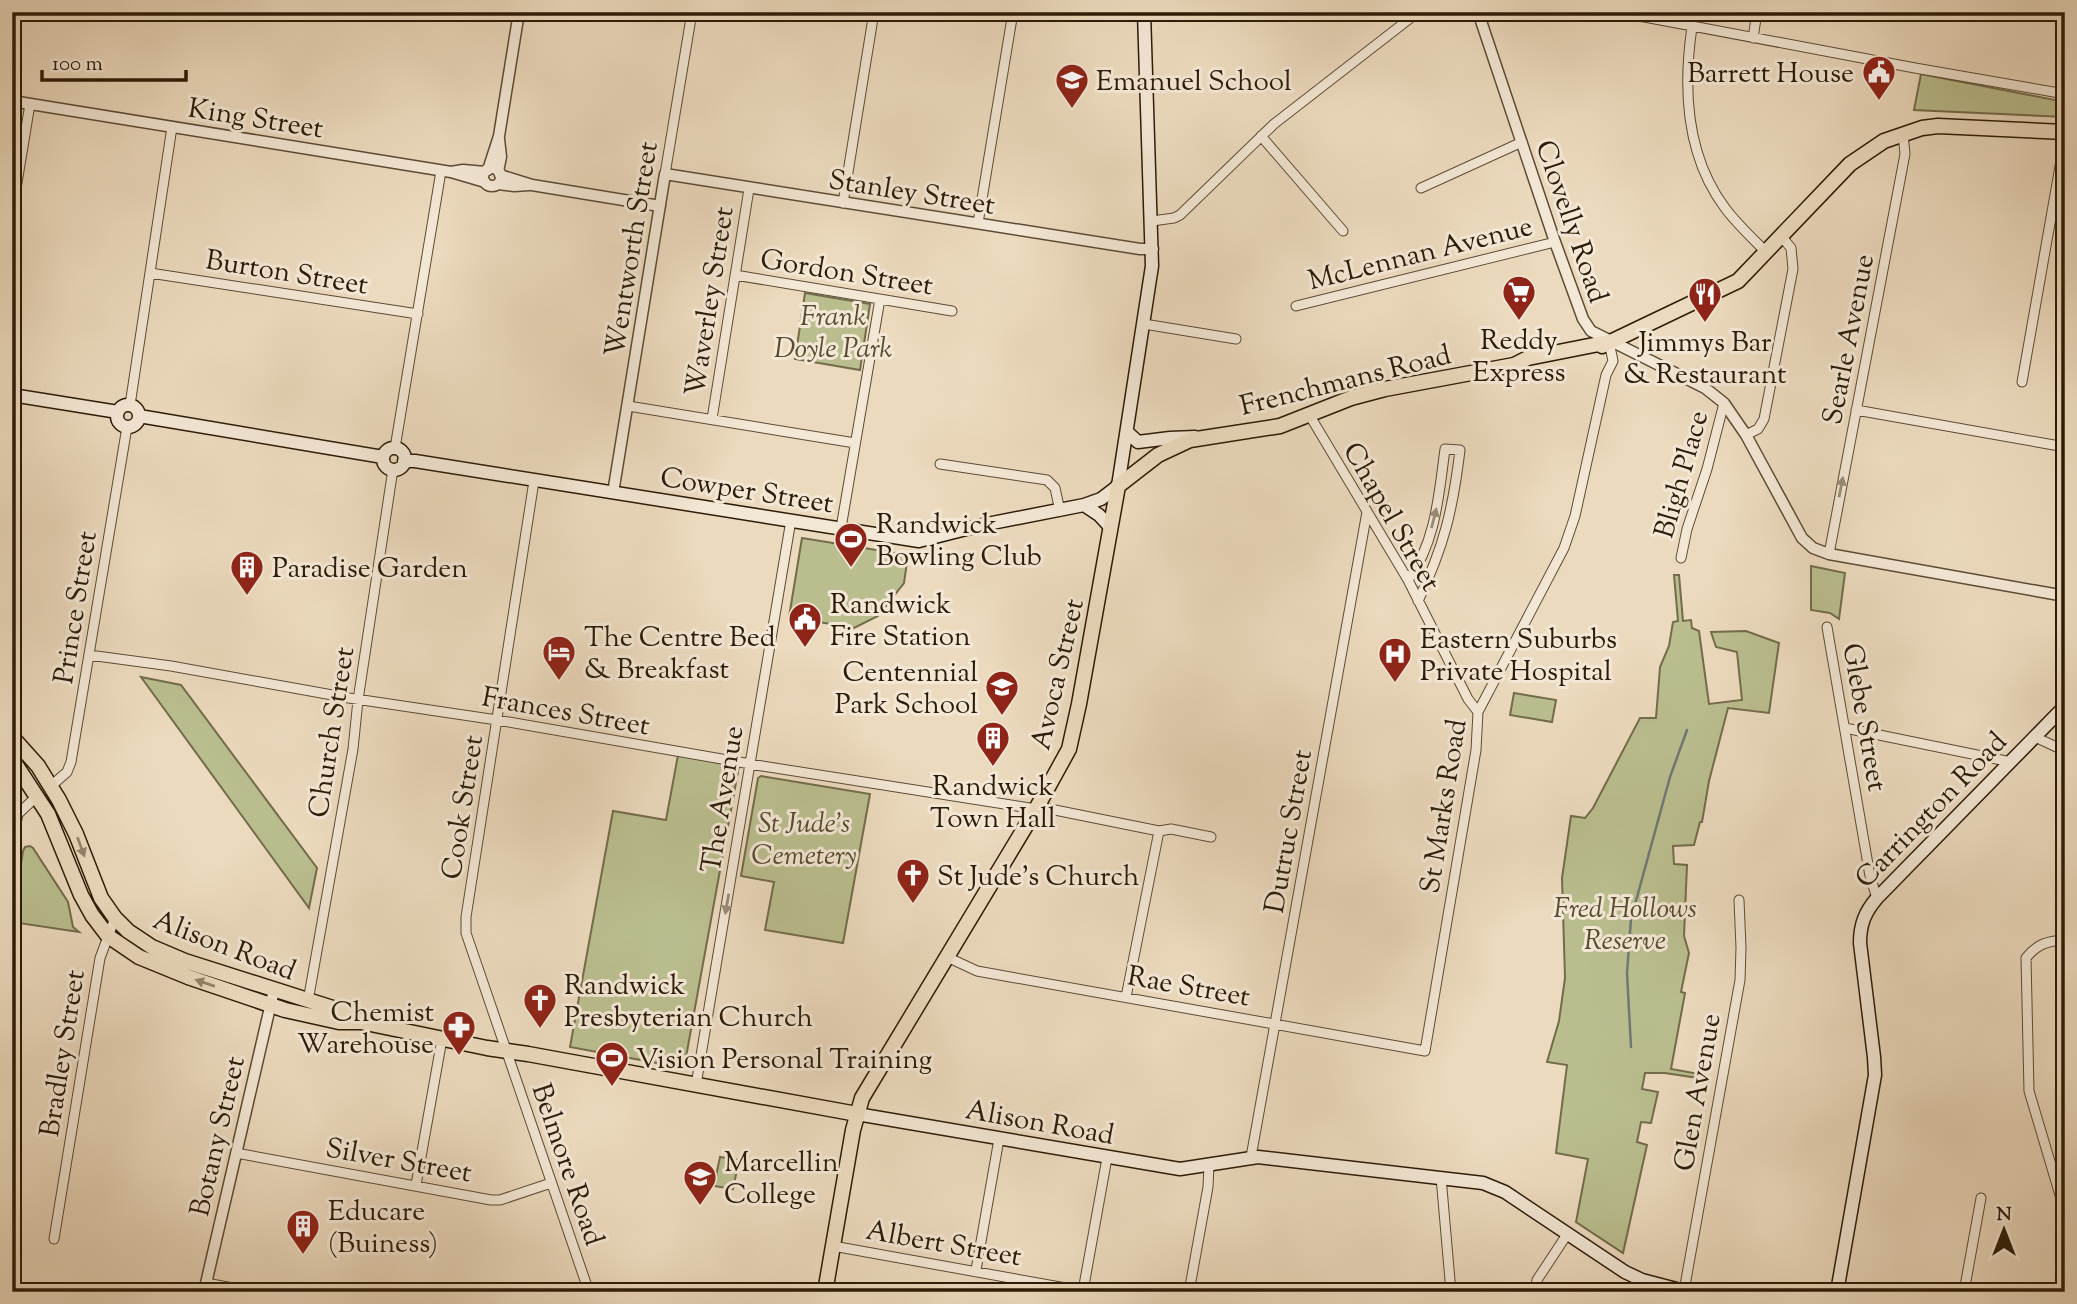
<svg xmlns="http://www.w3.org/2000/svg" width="2077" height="1304" viewBox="0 0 2077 1304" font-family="'Sorts Mill Goudy',serif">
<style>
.green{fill:#babe8f;stroke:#736c4b;stroke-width:2}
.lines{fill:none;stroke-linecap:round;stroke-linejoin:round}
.stream{stroke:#707974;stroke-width:2.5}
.minor-casing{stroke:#5c4b35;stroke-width:11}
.tertiary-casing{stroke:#5c4b35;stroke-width:13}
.secondary-casing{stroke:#2c1b07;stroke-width:15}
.primary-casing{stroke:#2c1b07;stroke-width:17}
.minor{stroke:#f3e7d5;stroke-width:9}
.tertiary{stroke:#f3e7d5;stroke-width:10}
.secondary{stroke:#f3e7d5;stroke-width:12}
.primary{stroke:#ecdabe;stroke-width:14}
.oneway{fill:#998b78}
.oneway2{fill:#96846c}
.labels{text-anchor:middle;stroke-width:6;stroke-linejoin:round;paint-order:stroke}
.poi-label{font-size:28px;fill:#2c1b07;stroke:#f3e7d5;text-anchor:start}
.street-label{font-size:28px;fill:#2c1b07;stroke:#f3e7d5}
.park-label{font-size:28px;font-style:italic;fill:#574c30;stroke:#f3e7d5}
</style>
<rect width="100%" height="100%" fill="#ecdabe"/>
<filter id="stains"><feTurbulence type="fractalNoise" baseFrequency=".00286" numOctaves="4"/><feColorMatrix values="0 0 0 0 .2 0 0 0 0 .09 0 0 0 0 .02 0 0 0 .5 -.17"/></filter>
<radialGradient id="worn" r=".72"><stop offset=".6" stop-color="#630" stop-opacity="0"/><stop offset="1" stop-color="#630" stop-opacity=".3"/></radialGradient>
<path class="green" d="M1921,74L2065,102V117L1914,110Z
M805,293L870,304L860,370L795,359Z
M802,538L908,555L904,583L878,616L854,628L789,617Z
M1811,566L1845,573L1839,619L1830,613L1811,610Z
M1674,575H1679L1683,621L1691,620L1692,628L1699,631L1709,704L1742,700L1737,652L1716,647L1711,632L1746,631L1779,643L1769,713L1728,708L1709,781L1702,822H1700L1694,845L1673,846L1674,864L1687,865L1684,936L1689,953L1681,992L1685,993L1671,1069L1705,1075V1079L1665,1073H1645L1642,1089L1658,1092L1651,1123L1641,1122L1637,1142L1647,1145L1623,1253L1576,1222L1588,1159L1556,1153L1567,1065L1547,1062L1559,1021L1565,978L1562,878L1571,816L1585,818L1593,808L1640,718H1656L1660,667L1669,646L1673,622L1678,621Z
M141,677L181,685L317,868L309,908Z
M1514,693L1556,700L1552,722L1510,715Z
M678,755L739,766L684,1068L570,1047L613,811L666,820Z
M761,776L870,794L843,943L765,930L774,882L741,876L758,778Z
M30,846L33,848L68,902L73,927L79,932L12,922L23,851L25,847Z
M720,1157L739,1160L733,1189L714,1186Z"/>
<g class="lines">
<path class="stream" d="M1631,1047L1627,973L1631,919L1670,777L1687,730"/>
<defs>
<path id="minor" d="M1618,12L1915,68L2065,94
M1692,27C1683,88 1686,156 1725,208C1737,224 1752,238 1766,252
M1753,38L1757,12
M1261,136L1343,231
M665,174L692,12
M1421,188L1522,142
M843,203L874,12
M12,213L30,104
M1152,221L1174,218L1180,215L1274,124L1413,16
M978,223L1013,12
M150,273L418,314
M735,275L952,311
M1296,306L1555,242
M1144,324L1236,339
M2022,382L2065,138
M130,405L172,127
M628,406L855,443
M1856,410L2065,447
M1310,416L1408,580L1468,699L1478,712
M712,419L749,189
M1746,435L1758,429L1764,419L1793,269L1791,248L1781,236
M395,448L441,171
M940,464L1047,480L1055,488L1060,511
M534,481L466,917V933L589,1292
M841,528L880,299
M1829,554L1905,154L1903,134
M1681,558L1687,529L1707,469L1724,403
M1408,580C1436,543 1439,493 1445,449L1460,450C1453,509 1444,547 1418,601
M1827,627L1870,876L1877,898
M89,655L171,666L349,698L497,720L762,766L1036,809H1050L1159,831L1171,829L1211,837
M1845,728L2011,762
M2035,737L2065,751
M51,786L67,772L71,762L127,427
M12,844L18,814L37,796
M2065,940C2047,941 2037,944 2026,958L2029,1091L2065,1212
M947,957L977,971L1425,1051L1476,750L1478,712L1564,548L1575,516L1606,375L1613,361L1609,342
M1126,997L1159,831
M308,1001L353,749L358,700L393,469
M696,1085L791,520
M236,1153L491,1200H500L551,1183
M1251,1157L1367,512
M1441,1177L1451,1292
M416,1185L442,1039
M54,1239L100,958L115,918
M833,1246L1088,1292
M976,1270L999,1139
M206,1283L254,1292
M1083,1291L1107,1158
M1684,1291L1740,980L1741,948L1739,900
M1189,1292L1208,1187L1209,1165
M1535,1292L1537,1280L1568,1233
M1964,1292L1981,1198"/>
<path id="tertiary" d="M1478,12L1555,242L1583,319L1591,331L1705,388L1724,403L1746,435L1802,538L1813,548L1829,554L2065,596
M12,101L414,166L451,172L485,182
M483 177a9 9 0 1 1 18 0a9 9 0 1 1-18 0Z
M488,170L499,136L519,12
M498,171L501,157L499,139
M451,172L463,170L485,172
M500,175L532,185L660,206
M498,184L514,186L529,185
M613,493L665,174L1140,249H1153
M204,1292L274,990"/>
<path id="secondary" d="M12,395L118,412
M117 416a11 11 0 1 1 22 0a11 11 0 1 1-22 0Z
M139,416L383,457
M1127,432L1138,442L1170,438L1195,437
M383 459a11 11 0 1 1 22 0a11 11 0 1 1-22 0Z
M404,461H415L919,541L982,525L1084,505L1101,499L1118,486L1152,266L1144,12
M1084,505L1099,515L1111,528
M857,1114L1180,1169L1258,1157L1483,1183L1505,1192L1625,1272L1642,1280L1688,1292
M1837,1292L1875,1075L1874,1057L1860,943C1860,924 1865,912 1877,898L2065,706"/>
<path id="primary" d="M1602,346L1738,281L1850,164L1884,141L1922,128L1938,126L2065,132
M12,737L38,766L59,800L76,834L101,898L115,918L128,931L152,947L185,961L339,1010L360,1021
M12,759L48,814L81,895L92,915L108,936L139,957L188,977L285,1010L339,1022H361L487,1048L528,1054L857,1114
M825,1292L853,1130L862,1098L1036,809L1069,749L1079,704L1118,486L1158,455L1190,440L1280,426L1351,398L1385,389L1514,365L1528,358L1609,342"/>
</defs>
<use href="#minor" class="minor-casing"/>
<use href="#tertiary" class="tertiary-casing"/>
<use href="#secondary" class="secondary-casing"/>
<use href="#primary" class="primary-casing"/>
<use href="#minor" class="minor"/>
<use href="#tertiary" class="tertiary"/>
<use href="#secondary" class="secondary"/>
<use href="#primary" class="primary"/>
</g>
<defs><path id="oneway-solid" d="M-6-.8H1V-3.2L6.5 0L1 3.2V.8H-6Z" transform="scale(1.75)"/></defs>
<g class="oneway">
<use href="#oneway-solid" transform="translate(1841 487) rotate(-79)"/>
<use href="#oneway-solid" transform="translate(1434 518) rotate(-76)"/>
<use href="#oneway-solid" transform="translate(727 904) rotate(100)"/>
</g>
<g class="oneway2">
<use href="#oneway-solid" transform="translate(81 847) rotate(70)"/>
<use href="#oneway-solid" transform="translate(205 983) rotate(-161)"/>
</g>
<defs>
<symbol id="civic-pin" viewBox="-11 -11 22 30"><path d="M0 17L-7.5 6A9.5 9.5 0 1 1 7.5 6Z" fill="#8f2418" stroke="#f3e7d5"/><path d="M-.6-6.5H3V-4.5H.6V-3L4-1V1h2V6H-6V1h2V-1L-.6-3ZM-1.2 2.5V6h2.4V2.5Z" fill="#fff"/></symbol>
<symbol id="school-pin" viewBox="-11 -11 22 30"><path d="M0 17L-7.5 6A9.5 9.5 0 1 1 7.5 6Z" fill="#8f2418" stroke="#f3e7d5"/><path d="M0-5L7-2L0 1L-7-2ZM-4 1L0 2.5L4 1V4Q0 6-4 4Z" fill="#fff"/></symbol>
<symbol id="supermarket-pin" viewBox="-11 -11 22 30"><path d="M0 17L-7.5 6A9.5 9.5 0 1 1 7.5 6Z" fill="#8f2418" stroke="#f3e7d5"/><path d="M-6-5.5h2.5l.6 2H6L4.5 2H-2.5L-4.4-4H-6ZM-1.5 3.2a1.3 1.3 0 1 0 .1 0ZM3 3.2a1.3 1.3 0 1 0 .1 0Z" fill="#fff"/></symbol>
<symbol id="restaurant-pin" viewBox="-11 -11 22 30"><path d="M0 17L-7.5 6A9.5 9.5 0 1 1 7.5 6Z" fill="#8f2418" stroke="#f3e7d5"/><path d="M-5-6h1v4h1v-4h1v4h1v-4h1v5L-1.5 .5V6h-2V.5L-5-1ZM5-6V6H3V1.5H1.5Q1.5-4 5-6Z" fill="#fff"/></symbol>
<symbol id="stadium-pin" viewBox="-11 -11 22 30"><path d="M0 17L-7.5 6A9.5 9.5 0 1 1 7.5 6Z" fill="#8f2418" stroke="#f3e7d5"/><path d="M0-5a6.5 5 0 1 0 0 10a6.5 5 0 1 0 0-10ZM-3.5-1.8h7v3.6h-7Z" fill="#fff"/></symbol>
<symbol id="building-pin" viewBox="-11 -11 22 30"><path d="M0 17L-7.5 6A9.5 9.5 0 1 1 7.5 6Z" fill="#8f2418" stroke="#f3e7d5"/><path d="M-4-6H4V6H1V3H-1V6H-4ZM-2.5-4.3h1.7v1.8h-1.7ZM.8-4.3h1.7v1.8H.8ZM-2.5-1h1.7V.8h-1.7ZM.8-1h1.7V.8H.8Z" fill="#fff"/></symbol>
<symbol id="hotel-pin" viewBox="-11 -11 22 30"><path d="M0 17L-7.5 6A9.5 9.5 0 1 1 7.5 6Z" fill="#8f2418" stroke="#f3e7d5"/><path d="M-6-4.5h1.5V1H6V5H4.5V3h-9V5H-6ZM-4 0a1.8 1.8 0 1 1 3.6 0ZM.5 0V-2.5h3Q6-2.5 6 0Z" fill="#fff"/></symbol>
<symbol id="hospital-pin" viewBox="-11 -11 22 30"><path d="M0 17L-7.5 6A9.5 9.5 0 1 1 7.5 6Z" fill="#8f2418" stroke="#f3e7d5"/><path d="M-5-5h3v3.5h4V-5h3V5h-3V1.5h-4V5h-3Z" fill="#fff"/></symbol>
<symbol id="church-pin" viewBox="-11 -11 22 30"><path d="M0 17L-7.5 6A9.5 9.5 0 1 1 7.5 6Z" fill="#8f2418" stroke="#f3e7d5"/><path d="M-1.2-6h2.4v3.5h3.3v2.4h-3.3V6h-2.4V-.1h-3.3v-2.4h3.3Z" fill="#fff"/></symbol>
<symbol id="pharmacy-pin" viewBox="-11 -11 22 30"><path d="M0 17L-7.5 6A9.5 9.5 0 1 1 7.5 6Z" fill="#8f2418" stroke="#f3e7d5"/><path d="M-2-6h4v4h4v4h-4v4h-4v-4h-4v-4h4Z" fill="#fff"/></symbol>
</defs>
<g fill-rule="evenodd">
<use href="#civic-pin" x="1860" y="53" width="38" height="52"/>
<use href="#school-pin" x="1053" y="61" width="38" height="52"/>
<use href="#supermarket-pin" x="1500" y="273" width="38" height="52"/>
<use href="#restaurant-pin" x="1686" y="275" width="38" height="52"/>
<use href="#stadium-pin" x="832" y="520" width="38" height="52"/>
<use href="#building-pin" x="228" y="548" width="38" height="52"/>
<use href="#civic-pin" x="786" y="600" width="38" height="52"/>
<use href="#hotel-pin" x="540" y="633" width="38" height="52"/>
<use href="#hospital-pin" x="1376" y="635" width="38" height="52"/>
<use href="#school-pin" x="983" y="668" width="38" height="52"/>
<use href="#building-pin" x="974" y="719" width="38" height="52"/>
<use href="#church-pin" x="894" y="856" width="38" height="52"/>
<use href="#church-pin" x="521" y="981" width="38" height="52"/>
<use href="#pharmacy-pin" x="440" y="1008" width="38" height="52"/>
<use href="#stadium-pin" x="593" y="1039" width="38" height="52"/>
<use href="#school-pin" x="681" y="1158" width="38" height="52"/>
<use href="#building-pin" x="284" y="1207" width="38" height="52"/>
</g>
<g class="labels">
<g class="poi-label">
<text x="1854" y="82" text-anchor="end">Barrett House</text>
<text x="1096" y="90">Emanuel School</text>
<text x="1519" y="349" text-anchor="middle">Reddy<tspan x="1519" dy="32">Express</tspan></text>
<text x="1705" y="351" text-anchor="middle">Jimmys Bar<tspan x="1705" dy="32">&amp; Restaurant</tspan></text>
<text x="876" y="533">Randwick<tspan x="876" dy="32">Bowling Club</tspan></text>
<text x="272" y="577">Paradise Garden</text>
<text x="830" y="613">Randwick<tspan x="830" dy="32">Fire Station</tspan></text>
<text x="584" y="646">The Centre Bed<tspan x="584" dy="32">&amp; Breakfast</tspan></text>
<text x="1420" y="648">Eastern Suburbs<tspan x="1420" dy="32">Private Hospital</tspan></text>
<text x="978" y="681" text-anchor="end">Centennial<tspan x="978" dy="32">Park School</tspan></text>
<text x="993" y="795" text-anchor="middle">Randwick<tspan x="993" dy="32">Town Hall</tspan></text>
<text x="937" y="885">St Jude's Church</text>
<text x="564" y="994">Randwick<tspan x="564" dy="32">Presbyterian Church</tspan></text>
<text x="434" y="1021" text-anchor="end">Chemist<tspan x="434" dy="32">Warehouse</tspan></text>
<text x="636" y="1068">Vision Personal Training</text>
<text x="724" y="1171">Marcellin<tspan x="724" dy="32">College</tspan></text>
<text x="328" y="1220">Educare<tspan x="328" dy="32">(Buiness)</tspan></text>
</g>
<g class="street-label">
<text transform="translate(256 117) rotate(9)" y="10">King Street</text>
<text transform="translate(912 191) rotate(9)" y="10">Stanley Street</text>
<text transform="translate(1573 221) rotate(71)" y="10">Clovelly Road</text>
<text transform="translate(630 249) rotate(-81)" y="10">Wentworth Street</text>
<text transform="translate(1420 252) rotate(-14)" y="10">McLennan Avenue</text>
<text transform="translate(287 271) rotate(9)" y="10">Burton Street</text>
<text transform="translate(847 271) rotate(9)" y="10">Gordon Street</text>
<text transform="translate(708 301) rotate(-81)" y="10">Waverley Street</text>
<text transform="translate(1847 339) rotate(-79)" y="10">Searle Avenue</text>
<text transform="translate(1345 379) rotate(-14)" y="10">Frenchmans Road</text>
<text transform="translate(1680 474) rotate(-74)" y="10">Bligh Place</text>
<text transform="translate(747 489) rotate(9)" y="10">Cowper Street</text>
<text transform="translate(1393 516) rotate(60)" y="10">Chapel Street</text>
<text transform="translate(74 607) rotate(-81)" y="10">Prince Street</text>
<text transform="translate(1056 674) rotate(-77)" y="10">Avoca Street</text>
<text transform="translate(566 710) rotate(10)" y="10">Frances Street</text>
<text transform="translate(1866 717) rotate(80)" y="10">Glebe Street</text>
<text transform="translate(330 732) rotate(-81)" y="10">Church Street</text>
<text transform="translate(721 799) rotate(-81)" y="10">The Avenue</text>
<text transform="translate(1442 806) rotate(-81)" y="10">St Marks Road</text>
<text transform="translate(461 807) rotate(-81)" y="10">Cook Street</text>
<text transform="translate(1930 809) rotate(-46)" y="10">Carrington Road</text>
<text transform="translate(1287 831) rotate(-80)" y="10">Dutruc Street</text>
<text transform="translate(225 944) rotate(21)" y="10">Alison Road</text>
<text transform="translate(1189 985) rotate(10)" y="10">Rae Street</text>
<text transform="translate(61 1053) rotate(-81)" y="10">Bradley Street</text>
<text transform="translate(1696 1092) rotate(-80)" y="10">Glen Avenue</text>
<text transform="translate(1040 1121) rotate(10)" y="10">Alison Road</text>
<text transform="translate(216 1136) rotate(-77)" y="10">Botany Street</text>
<text transform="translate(399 1159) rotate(10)" y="10">Silver Street</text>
<text transform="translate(569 1164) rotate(71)" y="10">Belmore Road</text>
<text transform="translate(944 1242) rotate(10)" y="10">Albert Street</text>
</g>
<g class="park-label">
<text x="833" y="325">Frank<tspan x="833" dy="32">Doyle Park</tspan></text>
<text x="804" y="832">St Jude's<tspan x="804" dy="32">Cemetery</tspan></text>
<text x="1625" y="917">Fred Hollows<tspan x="1625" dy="32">Reserve</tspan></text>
</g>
</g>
<rect width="2077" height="1304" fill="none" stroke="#ecdabe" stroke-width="42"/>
<rect x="14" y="14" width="2049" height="1276" fill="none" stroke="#2c1b07" stroke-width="3.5"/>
<rect x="21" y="21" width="2035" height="1262" fill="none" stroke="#2c1b07" stroke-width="2"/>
<g transform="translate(2004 1230)" stroke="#f3e7d5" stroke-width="5" paint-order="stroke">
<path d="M0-5L12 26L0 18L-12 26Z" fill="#2c1b07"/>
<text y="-10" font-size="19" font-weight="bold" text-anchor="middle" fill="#2c1b07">N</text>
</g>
<path d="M42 70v10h144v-10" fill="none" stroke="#2c1b07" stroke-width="3.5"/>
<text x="52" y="70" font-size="21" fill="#2c1b07" stroke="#f3e7d5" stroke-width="5" paint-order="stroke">100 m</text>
<rect width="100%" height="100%" filter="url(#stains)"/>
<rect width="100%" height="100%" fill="url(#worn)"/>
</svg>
